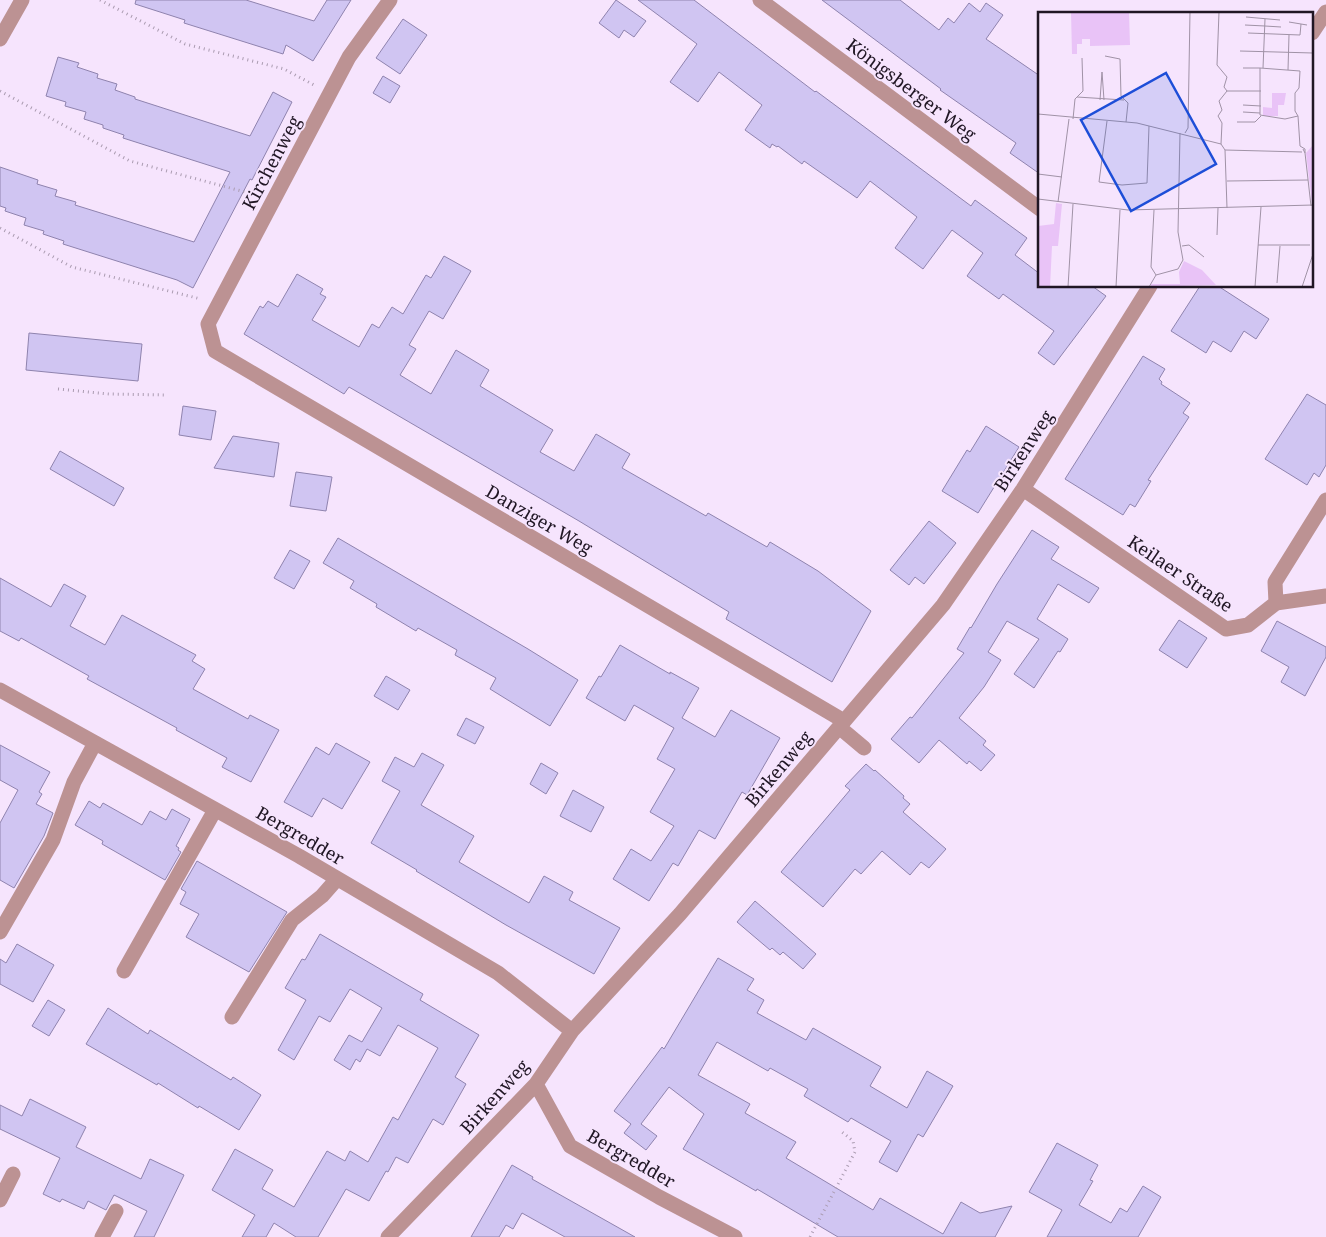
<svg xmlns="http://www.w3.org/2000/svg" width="1326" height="1237" viewBox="0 0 1326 1237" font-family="'Noto Serif',serif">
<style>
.building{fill:#d0c5f2;stroke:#8f83ae}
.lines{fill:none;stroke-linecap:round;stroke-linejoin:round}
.path{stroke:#aa9bb0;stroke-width:3;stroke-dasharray:1 4;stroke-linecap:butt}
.minor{stroke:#bc9293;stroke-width:15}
.labels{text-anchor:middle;stroke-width:4;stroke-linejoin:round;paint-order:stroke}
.street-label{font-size:18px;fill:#201624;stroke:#f6e4fd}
.inset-road{fill:none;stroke:#a092a6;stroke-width:1}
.view{fill:#1d4ed8;fill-opacity:0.15;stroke:#1d4ed8;stroke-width:2.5}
.inset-edge{fill:none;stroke:#201624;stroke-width:2.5}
</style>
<rect width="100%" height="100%" fill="#f6e4fd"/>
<path class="building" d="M136,0H246L314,21L327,0H351L313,61L286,45L283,54L184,23L185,20L135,4Z
M616,0L646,21L634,37L624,30L619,38L599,23Z
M638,0H694L815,92L816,91L971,206L975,200L1027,238L1015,255L1040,274V286H1092L1106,296L1054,365L1038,353L1054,331L1003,294L999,299L967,276L983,253L952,230L923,269L895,248L917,217L870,181L857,198L804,161L802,164L778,146L777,147L772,144L770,148L745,130L762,105L719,72L698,102L670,82L697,44Z
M822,0H900L939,30L948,18L954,23L969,3L980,12L986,3L1003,15L986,39L1040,76V174L1010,153L1016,143L940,90L941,89Z
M403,19L427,35L400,74L376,58Z
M58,57L79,63L77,67L98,74L97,78L117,84L115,90L135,97V99L250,136L273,92L292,102L252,180L250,179L193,288L177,280L63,244L64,241L43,234L44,231L24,225L26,218L5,211L6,208L0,206V167L38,180L37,184L57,190L55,196L76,202L75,205L194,242L230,172L123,138L124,135L103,128V125L84,119L86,112L65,106L66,102L46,96Z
M383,76L400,86L390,103L373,93Z
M444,256L471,271L443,319L429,311L409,345L416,349L400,375L431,394L456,350L489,370L480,386L553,430L540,452L574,471L596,434L630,454L622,468L706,516L708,513L767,547L770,542L818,571L871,611L832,682L726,619L729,612L579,521L349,387L344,394L244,334L260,306L263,308L268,301L278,307L297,274L323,289L320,294L326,297L312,320L359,347L372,324L379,328L392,307L403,314L426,275L431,278Z
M1200,286H1218L1269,319L1256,339L1244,331L1231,352L1213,341L1206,353L1171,331Z
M29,333L142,344L138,381L26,370Z
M1143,356L1165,369L1159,379L1162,382L1161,384L1190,403L1183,413L1189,417L1148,480L1151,481L1135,507L1130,504L1123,515L1065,479Z
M1307,394L1326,405V465L1319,477L1314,473L1307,485L1265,459Z
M183,406L216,411L211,440L179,435Z
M986,426L1019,447L978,513L942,491L967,450L970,452Z
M233,436L279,443L274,477L214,468Z
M60,451L124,488L114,506L50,469Z
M296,472L332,477L326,511L290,506Z
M929,521L956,543L924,584L915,577L909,585L890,570Z
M1032,530L1059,547L1051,559L1099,588L1089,603L1058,584L1037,619L1068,639L1060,652L1058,651L1034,688L1014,674L1039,639L1007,621L988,652L1001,660L984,687L959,718L986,741L983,745L995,755L981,771L969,761L967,764L939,740L919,763L891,739L910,717L912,718L964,653L957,649L970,627L971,628L997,584Z
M338,538L528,649L578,680L550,726L490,689L496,678L455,655L457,650L418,628L416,631L376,607L377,604L350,588L354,581L323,563Z
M290,550L310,561L294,589L274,578Z
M0,578L51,607L64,584L86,596L70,626L105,645L122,615L196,655L192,661L205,669L193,689L248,719L250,715L279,730L251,782L222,767L227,758L176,730L177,728L87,679L89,676L21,638L19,641L0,631Z
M1179,620L1207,638L1187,668L1159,650Z
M1277,621L1326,647V657L1305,696L1281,682L1289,667L1261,651Z
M620,645L670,674V672L699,688L682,718L715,737L731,710L780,738L747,795L742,792L715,839L699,830L678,866L673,863L649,901L613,879L631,849L651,861L674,826L650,812L675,769L657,759L674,728L634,705L625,721L586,698L599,676L601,677Z
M386,676L410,690L398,710L374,696Z
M466,718L484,727L475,744L457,735Z
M336,743L370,762L342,809L323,798L312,817L284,802L316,747L329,755Z
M0,745L50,772L39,792L42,794L36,804L53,813L44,836L14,888L0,880V823L18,790L0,780Z
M422,753L444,765L421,805L474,836L459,862L529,903L544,876L573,892L569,900L620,928L594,974L506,925L416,871L417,870L371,843L400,791L382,781L395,757L414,767Z
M541,763L558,773L546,794L530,784Z
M866,764L874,771L875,770L904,796L903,798L910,804L903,812L946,849L929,868L921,862L910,875L882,851L861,874L855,869L823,907L781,872L850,790L845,786Z
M573,790L604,807L591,832L560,816Z
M89,801L100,808L103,803L142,825L150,811L166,820L172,809L190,819L176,846L179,848L178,850L181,852L165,880L102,844L103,841L75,825Z
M197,861L287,912L249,972L186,937L199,914L180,904L186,892L181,889Z
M755,901L816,954L803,969L783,952L780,955L772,948L770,950L737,922Z
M320,934L423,994L420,1000L479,1035L455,1077L466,1084L443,1125L433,1119L408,1163L396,1157L388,1172L386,1171L369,1201L346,1189L318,1237H296L274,1223L266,1237H242L255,1215L212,1190L235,1149L273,1170L262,1189L294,1207L327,1151L345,1161L350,1151L368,1162L393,1117L398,1120L438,1048L398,1025L380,1056L367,1049L360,1062L356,1059L350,1070L334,1060L349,1035L362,1042L382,1008L350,989L330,1022L319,1016L294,1060L278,1050L306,1000L285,988L302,959L305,960Z
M17,944L54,965L33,1002L0,984V959L6,963Z
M718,958L754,979L747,990L764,1000L757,1013L806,1040L813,1028L881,1067L870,1086L907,1108L927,1071L953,1086L923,1137L918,1134L897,1172L879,1162L891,1141L851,1118L848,1122L804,1096L808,1089L770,1068L768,1071L717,1042L698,1075L750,1104L745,1113L796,1142L786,1158L873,1210L880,1198L943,1234L961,1202L980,1213L1012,1206L995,1237H838L757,1189L756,1191L683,1149L704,1114L669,1087L641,1124L657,1136L646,1150L624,1133L631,1124L614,1111L662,1047L664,1049Z
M48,1000L65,1010L49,1036L32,1026Z
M108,1008L148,1034L150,1030L231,1080L233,1077L261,1095L239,1130L199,1106L198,1108L158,1083L157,1085L86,1044Z
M30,1099L86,1127L76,1147L141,1179L150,1159L184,1175L154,1237H134L147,1211L114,1195L106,1210L88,1201L84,1209L62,1199L60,1202L43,1194L60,1158L0,1129V1105L22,1116Z
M1057,1143L1098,1165L1090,1180L1093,1181L1079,1205L1111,1223L1120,1208L1127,1212L1143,1186L1161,1197L1138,1237H1047L1062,1210L1029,1192Z
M512,1165L533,1177L532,1179L635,1237H565L522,1213L513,1229L506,1225L499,1237H471Z"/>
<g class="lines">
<path class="path" d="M100,0L185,44L284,69L314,85
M0,91L130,161L256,195
M0,228L72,267L201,299
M58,389L109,394L166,395
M810,1237L855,1152L853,1141L842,1132"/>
<path class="minor" d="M390,0L349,57L208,324L215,351L844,721
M760,0L1040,209
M1312,33L1326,12
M0,39L22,0
M1023,489L1226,629L1248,625L1276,603L1326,596
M1276,603L1275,582L1326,500
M0,690L299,856L498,973L572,1031
M839,727L864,748
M0,932L53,840L74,782L95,743
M124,971L215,810
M232,1017L292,920L322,896L337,879
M536,1084L570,1146L659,1197L735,1237
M0,1200L13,1174
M102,1237L116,1211
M388,1237L536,1084L572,1031L680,914L943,605L1023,489L1150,286"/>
</g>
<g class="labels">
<g class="street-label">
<text transform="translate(911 90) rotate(37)" y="6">Königsberger Weg</text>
<text transform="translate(272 163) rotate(-62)" y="6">Kirchenweg</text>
<text transform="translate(1024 451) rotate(-57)" y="6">Birkenweg</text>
<text transform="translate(539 520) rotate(30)" y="6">Danziger Weg</text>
<text transform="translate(1180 574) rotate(34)" y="6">Keilaer Straße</text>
<text transform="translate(779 769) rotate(-50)" y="6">Birkenweg</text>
<text transform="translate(300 836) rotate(30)" y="6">Bergredder</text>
<text transform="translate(495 1097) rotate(-48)" y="6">Birkenweg</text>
<text transform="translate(631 1159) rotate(30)" y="6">Bergredder</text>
</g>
</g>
<g transform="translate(1038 12)">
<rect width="275" height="275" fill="#f6e4fd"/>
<path d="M33,0H91L92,33L52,34V27H44V32H39V42H34ZM234,81H248L246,93H240V104H225V95L234,96ZM275,133V191H274L268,141ZM18,191L24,192L20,234H14L12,275H0V214L16,212ZM146,249L164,258L178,273L113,275V272H142L141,260Z" fill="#e9c3f7"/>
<path class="inset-road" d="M181,0L179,53L189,65L186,75L189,79L181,89L184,98L180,104L184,111L183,132L187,138L189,196M208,5L242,8M251,10L269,13M207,13L227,14M227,14L243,15M210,21L262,23L263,12M202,39L275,41M67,44L82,47L83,84L90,91L88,110M205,56H222M225,56L227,7M250,58L251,23M189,79H223M39,85L86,88M62,88L64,60L66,88M205,93L223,94M205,100L222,101M0,102L99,111L183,132M260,104L257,99V81L261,76L262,59L222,56V103L247,107L260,104L262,134L267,137V141L265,137M35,107L37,87L45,79L44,46M69,109L61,170L84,173L109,171L111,114M199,110H217L223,104M147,121L150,116L152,0M187,138L264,140M267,141L273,194M0,162L24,165M189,169L270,168M0,187L90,198L275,193M20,190L31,107M179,223L180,196M220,233H272M144,234L151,233L166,245M118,263L140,257L145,248L140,220L142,121M239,271L242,234M30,275L35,192M78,275L82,198M111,275L118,263L113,255L116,198M217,275L223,195M264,275L275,242"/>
<path class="view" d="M128,61L178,152L93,199L43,108Z"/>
<rect width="275" height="275" class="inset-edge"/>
</g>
</svg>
